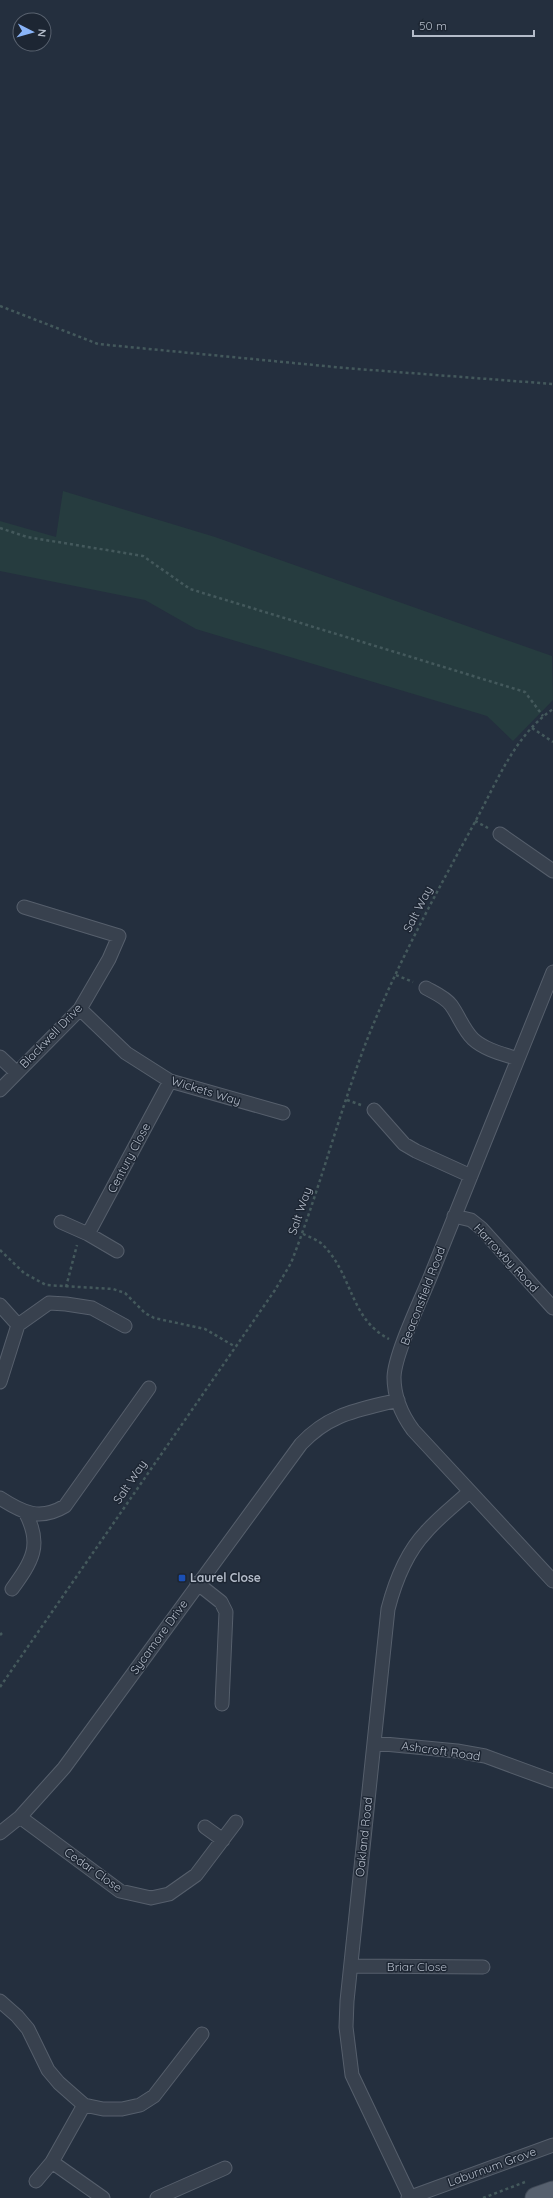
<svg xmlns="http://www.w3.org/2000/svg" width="553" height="2198" viewBox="0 0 553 2198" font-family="Quicksand,sans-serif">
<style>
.green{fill:#263c3f}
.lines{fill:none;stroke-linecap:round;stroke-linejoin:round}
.street-casing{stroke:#565f6c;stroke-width:15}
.primary-casing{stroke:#414a57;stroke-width:23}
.path{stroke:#44595c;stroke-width:2.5;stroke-dasharray:3 3;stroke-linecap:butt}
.street{stroke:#38414e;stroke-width:13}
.primary{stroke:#56606e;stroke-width:21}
.transit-dot{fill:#1a4fb4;stroke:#1d2633;stroke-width:1.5}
.labels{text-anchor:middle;stroke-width:3;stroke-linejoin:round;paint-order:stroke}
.street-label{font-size:12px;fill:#b4bcc9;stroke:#1d2633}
.poi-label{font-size:12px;font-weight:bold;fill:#b4bcc9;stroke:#1d2633;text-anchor:start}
</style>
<rect width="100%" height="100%" fill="#242f3e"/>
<path class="green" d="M63,491L215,537L552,656L553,700L513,741L487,716L196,629L145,600L0,571V521L56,537Z"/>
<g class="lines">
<defs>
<path id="street" d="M500,834L553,871
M553,972C512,1073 471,1174 431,1275C421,1300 395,1353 394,1377C394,1397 402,1415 413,1430L553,1581
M426,988C435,993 445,997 451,1005C459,1016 463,1029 473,1039C485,1050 503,1054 518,1059
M80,1009L126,1053L170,1081L283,1113
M0,1057L16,1072
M0,1090L80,1009L109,959L119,936L24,907
M374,1110L404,1144L416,1151L471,1176
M454,1216L471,1220L481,1228L553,1308
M61,1222L88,1234L117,1251
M88,1234L170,1081
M0,1305L18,1325
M0,1382L18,1325L49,1303L66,1304L92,1308L125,1326
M0,1498C23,1513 40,1521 65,1506L149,1388
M197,1583L221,1602L226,1612L222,1704
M12,1589C32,1561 43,1545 25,1512
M374,1743L457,1751L485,1756L553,1781
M20,1817L120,1891L151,1898L169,1894L196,1875L236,1822
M205,1827L223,1840
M0,1833L20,1817L64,1768L301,1444C330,1413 359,1410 398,1400
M351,1966L483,1967
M0,2001L17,2016L28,2029L48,2070L59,2083L84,2105L103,2109H122L140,2105L154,2096L202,2034
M84,2105L52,2162L103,2198
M36,2181L52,2162
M410,2197L352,2075L346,2027L347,2001L388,1609C395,1582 407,1552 426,1532C439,1517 455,1505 469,1492
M157,2198L225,2168
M408,2198L553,2145"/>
<path id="primary" d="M536,2198L553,2192"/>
</defs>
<use href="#street" class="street-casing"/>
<use href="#primary" class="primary-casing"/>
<path class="path" d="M0,306L98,344L345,368L553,384
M0,528L27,537L143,556L190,589L525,692L543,716
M532,728L553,742
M475,821L488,828
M396,975L413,982
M347,1100L361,1105
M303,1234C309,1237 319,1240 324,1246C353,1276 350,1319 389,1339
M0,1250L24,1273L46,1285L113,1289L125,1293L145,1313L154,1318L205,1329L234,1346
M66,1287L77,1245
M0,1635L2,1633
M0,1687L275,1290L291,1263C319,1191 338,1117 365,1045C395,968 435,895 475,822C497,782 514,736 553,709
M483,2198L525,2182"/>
<use href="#street" class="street"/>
<use href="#primary" class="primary"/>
</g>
<rect class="transit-dot" x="178" y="1574" width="8" height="8" rx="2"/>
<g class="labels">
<g class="street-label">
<text transform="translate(418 909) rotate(-63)" y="4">Salt Way</text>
<text transform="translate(51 1036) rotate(-46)" y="4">Blackwell Drive</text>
<text transform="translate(206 1091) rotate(17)" y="4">Wickets Way</text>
<text transform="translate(129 1158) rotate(-62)" y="4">Century Close</text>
<text transform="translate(300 1211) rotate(-71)" y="4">Salt Way</text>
<text transform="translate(506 1258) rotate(47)" y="4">Harrowby Road</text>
<text transform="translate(423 1296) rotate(-69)" y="4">Beaconsfield Road</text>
<text transform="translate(130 1482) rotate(-56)" y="4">Salt Way</text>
<text transform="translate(159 1637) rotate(-54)" y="4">Sycamore Drive</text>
<text transform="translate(441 1751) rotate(8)" y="4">Ashcroft Road</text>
<text transform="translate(364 1837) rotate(-84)" y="4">Oakland Road</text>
<text transform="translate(93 1870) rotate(35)" y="4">Cedar Close</text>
<text x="417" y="1971">Briar Close</text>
<text transform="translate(492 2167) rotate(-20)" y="4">Laburnum Grove</text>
</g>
<g class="poi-label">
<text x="190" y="1582">Laurel Close</text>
</g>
</g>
<g transform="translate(32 32) rotate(96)"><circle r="19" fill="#1d2633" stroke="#59626f"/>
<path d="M0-3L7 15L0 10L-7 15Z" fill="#8ab4f8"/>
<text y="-6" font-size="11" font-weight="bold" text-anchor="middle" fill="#b4bcc9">N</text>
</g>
<path d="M413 30v6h121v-6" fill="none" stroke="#b4bcc9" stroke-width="2"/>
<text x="419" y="30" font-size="12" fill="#b4bcc9" stroke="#1d2633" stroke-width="3" paint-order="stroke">50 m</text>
</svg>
